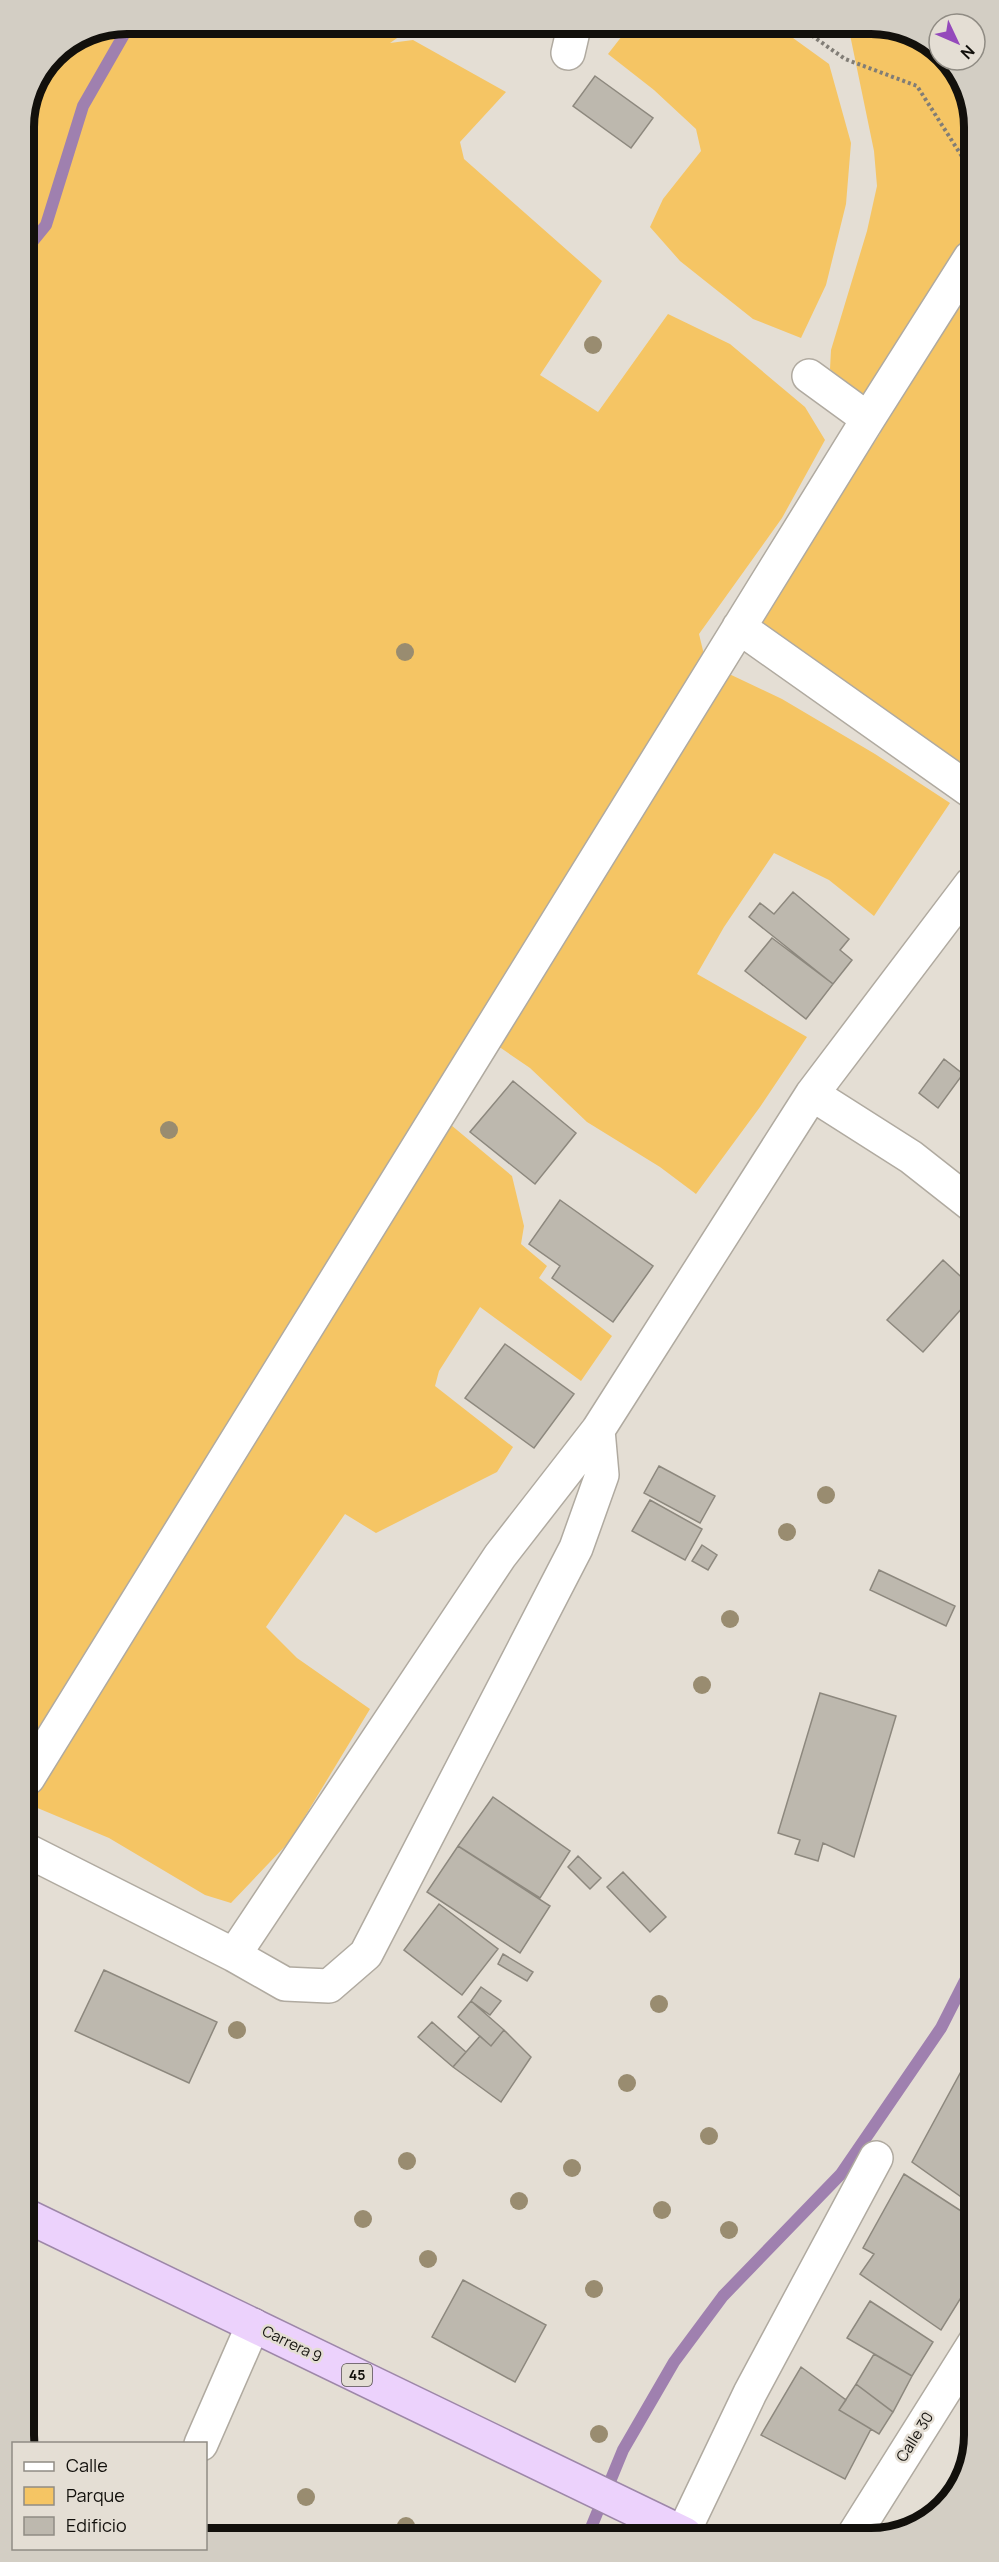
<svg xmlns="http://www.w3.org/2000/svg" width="999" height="2562" viewBox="0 0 999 2562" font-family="Manrope,sans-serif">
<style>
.green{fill:#f5c564}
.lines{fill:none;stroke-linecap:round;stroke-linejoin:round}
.stream{stroke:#9f80af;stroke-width:12}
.building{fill:#bdb8ae;stroke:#8d887e;stroke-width:1.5}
.minor-casing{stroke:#b0aaa0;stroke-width:36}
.trunk-casing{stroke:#9d87a8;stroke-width:36}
.path{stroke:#817d76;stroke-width:4;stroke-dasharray:3 3;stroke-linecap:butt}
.minor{stroke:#fff;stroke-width:33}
.trunk{stroke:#ecd2fc;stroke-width:33}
.tree{fill:#998c70}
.labels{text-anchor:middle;stroke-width:5;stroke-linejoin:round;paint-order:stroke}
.shield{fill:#e4ded4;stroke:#514e48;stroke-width:1.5}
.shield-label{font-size:14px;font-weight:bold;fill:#12100c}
.street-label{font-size:15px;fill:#12100c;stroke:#e4ded4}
.rim{fill:none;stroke:#12100c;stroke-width:8}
</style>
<rect width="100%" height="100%" fill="#e4ded4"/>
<path class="green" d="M879,24L935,46L939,52V60H945L970,95L971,770L755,620L880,434L883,421L871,404L830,369L831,350L867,231L877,186L874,151L848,25Z
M775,25L829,64L851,143L846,204L826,285L801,338L753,319L680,261L650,227L663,199L701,151L696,129L654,90L608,54L629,27Z
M410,29L390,43L413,40L506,92L460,142L464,159L602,281L540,375L598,412L668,314L730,344L805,407L825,440L782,518L699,634L706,663L782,699L875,754L950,803L874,916L829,880L774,853L724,927L697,974L807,1037L760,1107L696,1194L660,1167L587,1122L530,1068L498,1046L445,1120L512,1176L524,1226L521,1244L547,1266L539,1278L612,1336L581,1381L480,1307L439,1371L435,1386L513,1447L497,1472L376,1533L345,1514L266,1627L297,1658L370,1709L290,1841L231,1903L205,1895L109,1838L28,1804L24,121L55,54L88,32Z"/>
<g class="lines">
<path class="stream" d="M24,252L46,225L83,106L126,31
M588,2535L623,2450L674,2362L723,2296L841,2174L941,2028L974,1963"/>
</g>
<path class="building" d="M595,76L653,118L631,148L573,106Z
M793,892L849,939L840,950L852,960L833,984L749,917L760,903L774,914Z
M772,938L833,984L806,1019L745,971Z
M944,1059L963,1074L938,1108L919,1093Z
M513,1081L576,1133L535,1184L470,1132Z
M560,1200L653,1266L613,1322L552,1278L560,1266L529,1244Z
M943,1260L972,1287V1297L923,1352L887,1320Z
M505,1344L574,1394L534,1448L465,1398Z
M659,1466L715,1496L700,1523L644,1493Z
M650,1500L702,1529L685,1560L632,1531Z
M702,1545L717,1555L708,1570L692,1561Z
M879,1570L955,1606L946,1626L870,1590Z
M820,1693L896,1716L854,1857L823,1843L818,1861L795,1854L800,1840L778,1833Z
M493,1797L570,1851L540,1898L458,1846Z
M458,1846L550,1906L520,1953L427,1892Z
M578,1856L601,1878L590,1889L568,1867Z
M623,1872L666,1917L650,1932L607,1887Z
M439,1904L498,1949L462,1995L404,1950Z
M503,1954L533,1972L527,1981L498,1964Z
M104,1970L217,2022L189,2083L75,2031Z
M481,1987L501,2001L490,2015L471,2001Z
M471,2001L504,2030L491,2046L458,2017Z
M432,2022L466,2052L453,2067L418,2037Z
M504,2030L531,2057L501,2102L453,2067L480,2036L491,2046Z
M970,2055L974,2057V2206L912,2162Z
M904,2174L975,2220V2275L941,2330L860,2274L874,2254L863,2248Z
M463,2280L546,2325L515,2382L432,2337Z
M870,2301L933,2342L912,2376L847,2338Z
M874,2354L912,2376L893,2412L856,2384Z
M801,2367L846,2400L839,2410L871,2429L845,2479L761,2435Z
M856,2384L893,2412L879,2434L839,2410Z"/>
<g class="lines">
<defs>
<path id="minor" d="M568,53L574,27
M809,376L868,419
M739,627L971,791
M812,1094L911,1157L972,1205
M28,1778L868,419L970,258
M28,1851L234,1955L285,1984L329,1986L366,1954L576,1548L602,1475L598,1430
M234,1955L500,1556L598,1430L812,1094L971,884
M201,2444L253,2325
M683,2533L750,2393L876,2158
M855,2533L975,2342"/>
<path id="trunk" d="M29,2217L685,2534"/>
</defs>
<use href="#minor" class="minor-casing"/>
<use href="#trunk" class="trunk-casing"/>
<path class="path" d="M797,25L845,59L917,86L970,169"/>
<use href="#minor" class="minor"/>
<use href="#trunk" class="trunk"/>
</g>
<g class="tree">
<circle cx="593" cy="345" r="9"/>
<circle cx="405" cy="652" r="9"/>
<circle cx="169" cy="1130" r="9"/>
<circle cx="826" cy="1495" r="9"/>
<circle cx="787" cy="1532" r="9"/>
<circle cx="730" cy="1619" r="9"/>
<circle cx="702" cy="1685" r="9"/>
<circle cx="659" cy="2004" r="9"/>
<circle cx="237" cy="2030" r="9"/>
<circle cx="627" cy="2083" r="9"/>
<circle cx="709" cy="2136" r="9"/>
<circle cx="407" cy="2161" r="9"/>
<circle cx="572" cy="2168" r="9"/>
<circle cx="519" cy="2201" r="9"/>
<circle cx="662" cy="2210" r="9"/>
<circle cx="363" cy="2219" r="9"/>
<circle cx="729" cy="2230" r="9"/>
<circle cx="428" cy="2259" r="9"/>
<circle cx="594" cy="2289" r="9"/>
<circle cx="599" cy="2434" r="9"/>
<circle cx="306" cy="2497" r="9"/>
<circle cx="406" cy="2526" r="9"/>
</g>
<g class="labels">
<rect class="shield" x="342" y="2364" width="30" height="22" rx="4.5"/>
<g class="shield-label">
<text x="357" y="2380">45</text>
</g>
<g class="street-label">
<text transform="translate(292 2344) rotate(26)" y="5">Carrera 9</text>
<text transform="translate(915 2437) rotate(-58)" y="5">Calle 30</text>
</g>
</g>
<path d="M0 0H999V2562H0ZM127 34H871A93 93 0 0 1 964 127V2435A93 93 0 0 1 871 2528H127A93 93 0 0 1 34 2435V127A93 93 0 0 1 127 34Z" fill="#d3cec4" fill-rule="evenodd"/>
<path class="rim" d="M127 34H871A93 93 0 0 1 964 127V2435A93 93 0 0 1 871 2528H127A93 93 0 0 1 34 2435V127A93 93 0 0 1 127 34Z"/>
<rect x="12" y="2442" width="195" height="108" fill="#e4ded4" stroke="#908c84" stroke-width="1.5"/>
<rect x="24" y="2462" width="30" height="9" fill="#ffffff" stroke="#908c84" stroke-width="1.5"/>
<text x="66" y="2472" font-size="18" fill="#12100c">Calle</text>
<rect x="24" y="2487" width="30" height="18" fill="#f5c564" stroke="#908c84" stroke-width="1.5"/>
<text x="66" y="2502" font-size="18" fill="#12100c">Parque</text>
<rect x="24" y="2517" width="30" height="18" fill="#bdb8ae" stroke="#908c84" stroke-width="1.5"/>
<text x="66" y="2532" font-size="18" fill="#12100c">Edificio</text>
<g transform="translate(957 42) rotate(134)"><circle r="28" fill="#e4ded4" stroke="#908c84" stroke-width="1.5"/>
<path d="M0-4.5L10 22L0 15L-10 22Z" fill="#9449bb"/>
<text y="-9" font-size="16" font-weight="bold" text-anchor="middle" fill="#12100c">N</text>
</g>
</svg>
